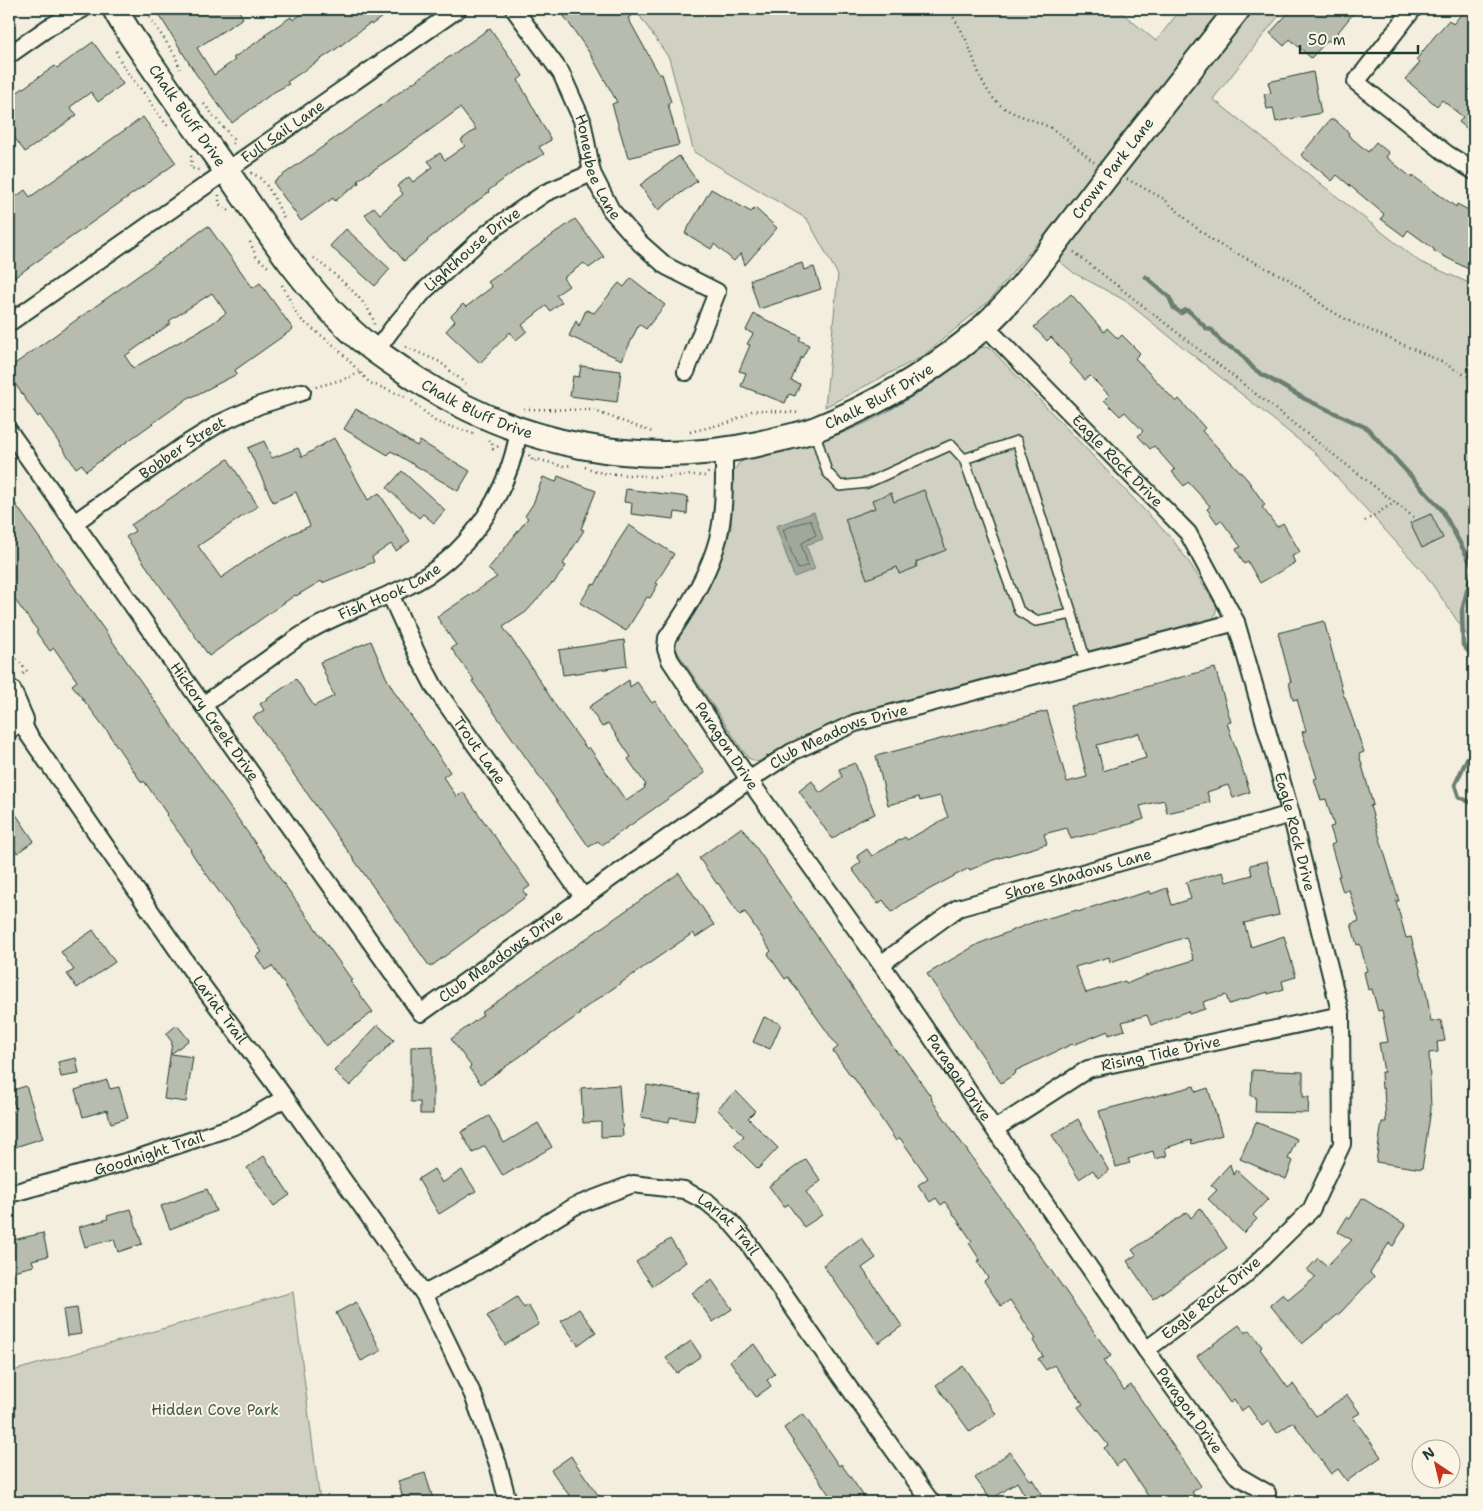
<svg xmlns="http://www.w3.org/2000/svg" width="1483" height="1511" viewBox="0 0 1483 1511" font-family="'Shantell Sans',sans-serif">
<style>
.green{fill:#d0d1c2;stroke:#78877b}
.water{fill:#a0a89b;stroke:#6c7d72}
.lines{fill:none;stroke-linecap:round;stroke-linejoin:round}
.shore{stroke:#53685d;stroke-width:1}
.stream{stroke:#6c7d72;stroke-width:4.5}
.building{fill:#b8bcae;stroke:#1f3d34;fill-rule:evenodd}
.lane-casing{stroke:#1f3d34;stroke-width:12}
.street-casing{stroke:#1f3d34;stroke-width:20}
.secondary-casing{stroke:#1f3d34;stroke-width:28}
.path{stroke:#1f3d34;stroke-width:2.5;stroke-dasharray:1 4;stroke-linecap:butt}
.lane{stroke:#fcf5e5;stroke-width:9}
.street{stroke:#fcf5e5;stroke-width:16}
.secondary{stroke:#fcf5e5;stroke-width:24}
.labels{text-anchor:middle;stroke-width:4;stroke-linejoin:round;paint-order:stroke}
.street-label{font-size:15px;fill:#1f3d34;stroke:#fcf5e5}
.park-label{font-size:15px;fill:#425b50;stroke:#fcf5e5}
</style>
<rect width="100%" height="100%" fill="#f3eede"/>
<filter id="ink" filterUnits="userSpaceOnUse"><feTurbulence type="fractalNoise" baseFrequency=".02" numOctaves="2"/><feDisplacementMap in="SourceGraphic" scale="10" xChannelSelector="R" yChannelSelector="G"/><feConvolveMatrix kernelMatrix="1 2 1 2 8 2 1 2 1" color-interpolation-filters="sRGB"/></filter>
<g filter="url(#ink)">
<path class="green" d="M635,9H1117L1156,41L1181,9H1284L1213,99L1420,262L1474,285V645L1425,574L1315,453L1124,300L1074,273L1037,243L989,301L923,356L825,407L838,275L807,219L694,152L669,58Z
M986,347L991,349L1172,539L1191,565L1217,607L1214,618L1205,625L862,712C826,725 791,741 758,762L748,758L678,653L675,646L718,565L731,528L733,473L738,464L746,459L795,448L840,434L866,423L887,412L918,393L979,348Z
M293,1292L320,1502H9V1372Z"/>
<path class="water" d="M814,512L823,539L806,545L815,569L794,577L776,526Z"/>
<g class="lines">
<path class="shore" d="M809,520L811,521L816,535L802,543V547L808,565L798,569L783,530Z"/>
<path class="stream" d="M1146,277L1169,297L1174,308L1181,313L1186,310L1190,312L1207,329L1212,330L1222,343L1239,352L1254,369L1263,375L1305,399L1367,428L1442,510L1473,567L1462,611L1463,645L1474,658
M1474,734L1472,748L1455,785L1459,797L1474,804"/>
</g>
<path class="building" d="M165,9H238L243,18L197,48L214,75L235,60L233,58L266,36L265,34L291,17L293,20L309,9H393L371,25L370,23L336,49L287,82L289,84L274,92L232,123L196,74L158,13Z
M559,9H641L628,18L659,74H662L671,102L668,104L679,145L628,158L612,104L617,102L591,55Z
M1292,9H1357L1330,42L1328,40L1311,58L1290,39L1284,46L1270,33Z
M1465,10L1474,17V134L1459,122L1463,117L1442,100L1437,106L1405,79L1420,63L1416,60L1434,37L1449,20L1453,24Z
M490,28L523,76L518,80L551,140L539,147L544,154L520,167L488,191L489,192L427,240L428,241L404,261L365,215L374,207L380,214L403,194L397,186L409,177L413,182L433,167L428,161L440,153L445,160L465,146L461,140L476,129L460,108L397,154L358,180L359,183L335,201L333,198L301,221L273,182Z
M93,42L123,84L98,102L91,92L70,107L77,115L25,152L9,130V98L55,66L57,68Z
M1313,72L1321,113L1276,122L1273,108L1267,109L1264,94L1271,93L1268,82Z
M143,117L176,163L15,277L9,268V202L25,190L30,197Z
M1330,120H1335L1349,133L1348,135L1368,152L1376,142L1389,153L1386,157L1412,178L1413,176L1456,207L1457,204L1474,213V262L1470,270L1434,251V249L1408,230L1404,236L1381,219L1384,214L1337,175L1332,181L1301,155Z
M679,156L697,181L658,210L640,185Z
M711,189L751,212L755,208L777,228L745,265L741,253L734,261L714,244L711,249L685,233Z
M575,219L604,257L589,268L584,263L563,278L569,286L556,295L562,302L550,311L546,306L522,325L527,331L516,340L510,332L480,363L446,331L455,321L451,316L463,304L466,307L492,287L488,282Z
M208,226L253,288L260,283L293,329L235,370L237,374L192,397L191,396L86,471L82,464L76,468L40,415L38,417L9,375V368ZM212,293L226,313L211,324L133,368L125,356L171,323L169,321Z
M346,229L390,269L375,286L330,246Z
M802,263L804,270L814,267L821,289L759,309L750,280Z
M631,278L665,305L646,329L639,324L622,360L569,336L576,321L579,326L586,310L594,313L619,283L624,287Z
M1071,294L1104,332L1107,328L1118,339L1122,335L1140,353L1135,358L1176,402L1179,399L1205,428L1202,431L1247,479L1265,505L1262,507L1277,527L1283,523L1300,552L1292,556L1295,563L1260,583L1248,562L1244,564L1236,549L1241,547L1221,520L1217,523L1207,509L1210,506L1188,482L1184,486L1172,472L1175,470L1154,446L1150,449L1138,436L1143,431L1125,412L1120,416L1104,400L1109,395L1090,376L1085,380L1070,363L1072,361L1051,337L1047,341L1034,327Z
M754,314L801,337L799,340L809,345L802,358L801,357L791,381L800,384L795,396L789,394L785,403L741,386L746,373L739,371L750,345L747,344L753,334L746,330Z
M581,366L621,371L617,402L570,396L573,376L579,377Z
M356,409L417,446L420,441L470,471L458,491L391,451L388,455L344,429Z
M334,438L368,500L379,493L410,541L396,551L391,544L372,557L374,562L322,583L321,581L296,596L295,595L209,656L126,537L135,531L131,525L228,459L258,506L198,546L221,578L254,555L291,534L310,526L296,492L273,502L248,448L264,441L272,458L298,448L302,457Z
M402,471L445,510L434,523L423,514L419,518L387,488Z
M558,476L596,491L581,529L584,530L563,564L566,566L553,584L552,583L526,612L503,627L528,662L557,708L587,749L589,747L626,801L645,788L644,786L646,785L628,759L631,757L608,723L602,727L589,707L629,680L630,687L637,682L652,703L655,701L705,773L602,845L598,841L589,847L472,681L474,680L451,648L456,645L437,617L497,577L488,569L502,552L528,518L525,516L533,504L543,477L556,482Z
M626,489L688,497L687,514L675,512L674,519L631,514L632,503L624,502Z
M924,490L946,550L916,562L917,567L899,574L897,567L867,579L845,519L875,508L872,500L891,493L894,502Z
M9,495L342,966L352,980L350,981L373,1012L326,1046L272,966L265,970L256,956L262,952L258,946L197,861L190,850L191,849L166,815L167,814L144,781L142,783L110,736H111L72,685L77,681L54,648L50,651L36,632L38,631L9,592Z
M1431,514L1443,538L1422,548L1410,523Z
M629,525L674,554L656,583L658,584L650,598L647,597L626,631L580,603L592,584L595,585L616,545Z
M1324,621L1344,697H1345L1364,752L1359,754L1373,805L1370,806L1399,901H1396L1406,938L1411,937L1427,996L1431,1022L1441,1020L1445,1041L1437,1042L1438,1052L1429,1053L1431,1109L1422,1169L1376,1162L1382,1122H1386L1384,1088L1382,1089L1381,1072H1384L1379,1043L1388,1042L1382,1010L1378,1011L1372,989L1368,990L1364,972L1367,971L1360,944L1357,945L1351,924L1359,921L1349,890L1343,892L1338,876H1340L1331,845L1335,843L1330,827L1334,826L1326,799L1321,800L1314,779L1317,778L1302,732L1306,731L1297,699L1293,700L1289,682H1291L1278,633Z
M624,640L627,666L563,675L559,650Z
M371,641L386,677L395,693L450,772L443,777L457,797L463,792L530,886L523,891L527,896L430,967L253,717L264,710L260,704L296,679L314,706L334,696L320,662Z
M1215,668L1231,722L1227,723L1250,792L1233,798L1228,785L1207,792L1210,802L1193,807L1167,813L1164,800L1140,806L1144,819L1130,824L1071,839L1067,828L1044,834L1047,844L993,860L970,870L969,868L904,903L892,912L883,900L878,904L852,869L861,862L857,856L867,849L872,856L905,837L907,840L948,817L940,796L920,801L919,797L888,805L876,756L1047,711L1067,782L1087,777L1070,706L1086,703ZM1139,733L1146,758L1103,771L1097,745Z
M855,763L875,814L858,821L832,839L799,791L812,781L820,793L842,777L839,769Z
M9,804L34,841L17,853L9,841Z
M742,827L898,1054L900,1053L932,1098L931,1099L954,1132L1111,1356L1103,1361L1124,1390L1131,1385L1201,1486L1192,1492L1199,1502H1152L1124,1460L1116,1466L1104,1448L1108,1445L1078,1407L1083,1404L1054,1365L1046,1370L1038,1359L1043,1356L1033,1341L1036,1339L1010,1300L1001,1306L984,1281L988,1278L977,1261L980,1260L969,1243L972,1241L945,1202L941,1205L936,1198L930,1202L918,1185L928,1178L900,1138L896,1141L852,1075L851,1076L833,1051L838,1047L788,977L785,979L768,954L771,951L745,912L740,915L718,883L717,884L699,858Z
M1267,861L1279,915L1244,923L1251,947L1284,936L1296,977L1282,981L1284,989L1268,994V992L1229,1004L1226,995L1203,1002L1205,1009L1189,1014L1188,1011L1151,1025L1147,1015L1122,1022L1125,1030L1109,1035L1108,1031L1073,1045L1072,1044L1015,1071L1016,1073L1001,1083L927,974L978,944L1044,918L1045,919L1077,910L1078,912L1113,900V902L1150,891L1151,894L1167,888L1172,905L1191,899L1186,882L1223,872L1226,882L1252,875L1250,865ZM1186,937L1194,960L1155,972L1126,984L1125,981L1086,993L1075,967L1109,957L1110,962Z
M679,873L714,925L696,937L693,933L579,1012L580,1014L481,1084L469,1068L471,1066L451,1039L483,1015L481,1013Z
M93,930L115,962L77,988L67,974L74,970L61,952Z
M764,1017L781,1024L770,1049L753,1042Z
M177,1025L189,1040L171,1054L193,1057L186,1102L164,1099L172,1042L166,1034Z
M378,1025L394,1040L350,1086L334,1071Z
M433,1046V1114H420V1102H411V1047Z
M76,1058L79,1074L61,1077L58,1062Z
M1252,1070L1303,1072V1097H1309L1308,1113L1255,1112L1256,1097L1251,1096Z
M107,1080L110,1089L119,1087L128,1118L111,1123L107,1110L83,1117L75,1090Z
M619,1085L623,1136L601,1137V1122L583,1123L581,1088Z
M647,1085L699,1094L694,1121L670,1117L669,1122L641,1117Z
M26,1086L43,1138L9,1149V1112L16,1110L10,1091Z
M1194,1086L1196,1092L1208,1088L1222,1135L1192,1144L1191,1140L1165,1148L1167,1156L1155,1159L1153,1151L1128,1159L1130,1163L1116,1167L1099,1111Z
M736,1091L755,1111L748,1118L778,1148L758,1169L734,1145L744,1136L717,1109Z
M489,1116L504,1143L538,1123L552,1147L503,1176L485,1146L473,1153L461,1132Z
M1078,1119L1109,1171L1098,1178L1093,1170L1079,1179L1052,1135Z
M1256,1122L1297,1139L1288,1159L1293,1161L1286,1179L1240,1159Z
M264,1156L290,1195L274,1206L247,1168Z
M806,1159L821,1181L806,1192L822,1215L804,1227L788,1204L784,1207L769,1186Z
M1230,1164L1233,1175L1236,1170L1268,1199L1253,1215L1257,1219L1244,1233L1208,1199L1217,1190L1211,1185Z
M434,1169L442,1183L462,1170L476,1191L439,1214L418,1179Z
M207,1189L216,1211L170,1229L161,1206Z
M1362,1198L1406,1225L1393,1246L1389,1243L1370,1273L1374,1277L1341,1312L1302,1344L1270,1305L1283,1294L1288,1300L1316,1277L1307,1270L1318,1258L1327,1266L1352,1240L1338,1232L1347,1217L1350,1219Z
M1200,1208L1227,1248L1153,1299L1127,1261L1136,1255L1132,1250L1187,1212L1191,1218Z
M131,1209L142,1244L118,1252L114,1239L85,1247L79,1227L108,1219L107,1216Z
M43,1233L48,1256L32,1260L34,1266L9,1272V1241Z
M861,1238L876,1258L862,1268L902,1326L878,1343L823,1265Z
M670,1239L686,1262L653,1286L636,1262Z
M712,1280L732,1309L713,1322L692,1293Z
M517,1297L524,1308L528,1305L539,1324L505,1345L487,1316Z
M356,1302L381,1351L361,1361L336,1313Z
M77,1308L81,1334L67,1336L63,1310Z
M579,1309L596,1332L578,1345L561,1321Z
M1239,1325L1245,1333L1250,1330L1262,1347L1260,1349L1288,1388L1293,1384L1316,1416L1347,1395L1360,1413L1353,1417L1381,1457L1347,1481L1338,1469L1331,1474L1293,1422L1277,1433L1269,1421L1262,1426L1248,1406L1241,1411L1234,1400L1230,1403L1197,1356Z
M691,1341L701,1356L677,1373L666,1358Z
M754,1344L775,1374L767,1380L771,1386L756,1397L730,1361Z
M963,1366L996,1414L970,1432L936,1385Z
M803,1414L839,1466L841,1464L868,1502H834L784,1428Z
M1010,1452L1030,1480L1032,1479L1041,1493L1028,1501L1017,1482L991,1500L975,1478Z
M571,1456L574,1461L603,1502H574L551,1470Z
M425,1473L434,1502H404L398,1481Z"/>
<g class="lines">
<defs>
<path id="lane" d="M814,430L827,472L840,486L867,483L951,445L964,459L1019,611L1036,621L1072,614
M964,459L1017,441L1072,614L1086,662"/>
<g id="street">
<path id="s1" d="M514,9L561,73L582,120L592,173L611,210L640,243L666,266L717,292L686,372"/>
<path d="M1413,9L1356,82L1447,154L1474,171"/>
<path d="M9,55L49,27L83,9"/>
<path id="s2" d="M9,323L458,9"/>
<path id="s3" d="M985,326L1188,533L1236,622L1291,814L1341,1015L1342,1144L1311,1210L1243,1277L1146,1350"/>
<path id="s4" d="M375,352L392,329L424,291L490,231L545,193L592,173"/>
<path id="s5" d="M9,431L421,1013L749,780L792,752L855,723L1236,622"/>
<path id="s6" d="M724,451C724,480 725,511 718,539C709,574 688,608 667,638L666,649L670,660L749,780L881,964L1146,1350L1236,1475L1267,1493"/>
<path id="s7" d="M74,523L183,446L220,423L260,405L302,392"/>
<path id="s8" d="M390,594L418,656L435,688L584,898"/>
<path id="s9" d="M203,705C226,689 248,673 271,657C284,647 297,637 312,629C342,612 375,602 406,587C467,558 508,496 519,430"/>
<path id="s10" d="M9,731L21,720L28,734L201,984L285,1098L424,1294L473,1395L498,1464L508,1502"/>
<path id="s11" d="M881,964L958,908L1291,814"/>
<path id="s12" d="M995,1129L1088,1069L1341,1015"/>
<path id="s13" d="M9,1194L129,1161L226,1129L242,1123L285,1098"/>
<path id="s14" d="M424,1294L484,1262L575,1206L633,1184L684,1190L707,1202L729,1220L746,1240L839,1374L931,1502"/>
</g>
<g id="secondary">
<path id="s15" d="M115,9C124,27 136,43 148,60C169,91 191,122 213,152C255,211 294,276 346,326C368,348 393,363 418,380C519,446 640,469 758,444C777,439 798,436 816,429C870,407 921,378 966,342C1015,303 1051,248 1089,199C1138,135 1188,72 1238,9"/>
<path d="M9,692L21,720"/>
</g>
</defs>
<use href="#lane" class="lane-casing"/>
<use href="#street" class="street-casing"/>
<use href="#secondary" class="secondary-casing"/>
<path class="path" d="M144,9L175,55L180,69
M948,9C955,20 962,30 967,42C976,63 981,88 999,104C1014,117 1037,119 1054,130C1068,139 1081,152 1094,162
M116,51C124,71 131,77 144,93C153,105 159,117 170,128
M204,104L234,140L232,146
M191,156L192,158L190,168L199,170
M251,173C268,179 276,203 284,218
M1127,179L1164,199L1194,226L1218,244L1288,279L1328,309L1349,321L1438,360L1474,380
M219,195V204L229,211
M250,242L256,256L268,267
M1074,252L1416,519
M314,258C329,270 374,304 374,325
M282,285L299,318L336,347L370,383L406,397
M406,347L440,362L466,384
M316,387C328,383 350,379 359,372
M412,401L436,422L475,434
M524,409L592,410L652,432
M690,432L731,422L752,411L760,410L800,413
M489,440L492,443L493,449L499,446
M529,455L534,462L537,459L562,466L572,465
M585,467L602,473L656,477L696,475L705,476L709,472
M1365,521L1395,502
M9,646L14,656L27,671L20,676"/>
<use href="#lane" class="lane"/>
<use href="#street" class="street"/>
<use href="#secondary" class="secondary"/>
</g>
</g>
<g class="labels">
<g class="street-label">
<text dy="5" stroke="none"><textPath href="#s15" startOffset="129">Chalk Bluff Drive</textPath></text>
<text dy="5" stroke="none"><textPath href="#s2" startOffset="334">Full Sail Lane</textPath></text>
<text dy="5" stroke="none"><textPath href="#s1" startOffset="181">Honeybee Lane</textPath></text>
<text dy="5" stroke="none"><textPath href="#s15" startOffset="1300">Crown Park Lane</textPath></text>
<text dy="5" stroke="none"><textPath href="#s4" startOffset="142">Lighthouse Drive</textPath></text>
<text dy="5" stroke="none"><textPath href="#s15" startOffset="969">Chalk Bluff Drive</textPath></text>
<text dy="5" stroke="none"><textPath href="#s15" startOffset="549">Chalk Bluff Drive</textPath></text>
<text dy="5" stroke="none"><textPath href="#s7" startOffset="132">Bobber Street</textPath></text>
<text dy="5" stroke="none"><textPath href="#s3" startOffset="189">Eagle Rock Drive</textPath></text>
<text dy="5" stroke="none"><textPath href="#s9" startOffset="219">Fish Hook Lane</textPath></text>
<text dy="5" stroke="none"><textPath href="#s5" startOffset="356">Hickory Creek Drive</textPath></text>
<text dy="5" stroke="none"><textPath href="#s5" startOffset="1216">Club Meadows Drive</textPath></text>
<text dy="5" stroke="none"><textPath href="#s6" startOffset="326">Paragon Drive</textPath></text>
<text dy="5" stroke="none"><textPath href="#s8" startOffset="181">Trout Lane</textPath></text>
<text dy="5" stroke="none"><textPath href="#s3" startOffset="609">Eagle Rock Drive</textPath></text>
<text dy="5" stroke="none"><textPath href="#s11" startOffset="220">Shore Shadows Lane</textPath></text>
<text dy="5" stroke="none"><textPath href="#s5" startOffset="811">Club Meadows Drive</textPath></text>
<text dy="5" stroke="none"><textPath href="#s10" startOffset="368">Lariat Trail</textPath></text>
<text dy="5" stroke="none"><textPath href="#s12" startOffset="185">Rising Tide Drive</textPath></text>
<text dy="5" stroke="none"><textPath href="#s6" startOffset="731">Paragon Drive</textPath></text>
<text dy="5" stroke="none"><textPath href="#s13" startOffset="146">Goodnight Trail</textPath></text>
<text dy="5" stroke="none"><textPath href="#s14" startOffset="345">Lariat Trail</textPath></text>
<text transform="translate(1211 1298) rotate(-39)" y="5">Eagle Rock Drive</text>
<text dy="5" stroke="none"><textPath href="#s6" startOffset="1136">Paragon Drive</textPath></text>
</g>
<g class="park-label">
<text x="215" y="1415">Hidden Cove Park</text>
</g>
</g>
<rect width="1483" height="1511" fill="none" stroke="#fcf5e5" stroke-width="30"/>
<rect x="15" y="15" width="1453" height="1481" fill="none" stroke="#1f3d34" stroke-width="2" filter="url(#ink)"/>
<g transform="translate(1436 1464) rotate(325)"><circle r="24" fill="#fcf5e5" stroke="#a4ab9e"/>
<path d="M0-4L9 19L0 12L-9 19Z" fill="#c8321e"/>
<text y="-8" font-size="14" font-weight="bold" text-anchor="middle" fill="#1f3d34">N</text>
</g>
<path d="M1300 45v8h118v-8" fill="none" stroke="#1f3d34" stroke-width="2.5"/>
<text x="1308" y="45" font-size="15" fill="#1f3d34" stroke="#fcf5e5" stroke-width="4" paint-order="stroke">50 m</text>
</svg>
